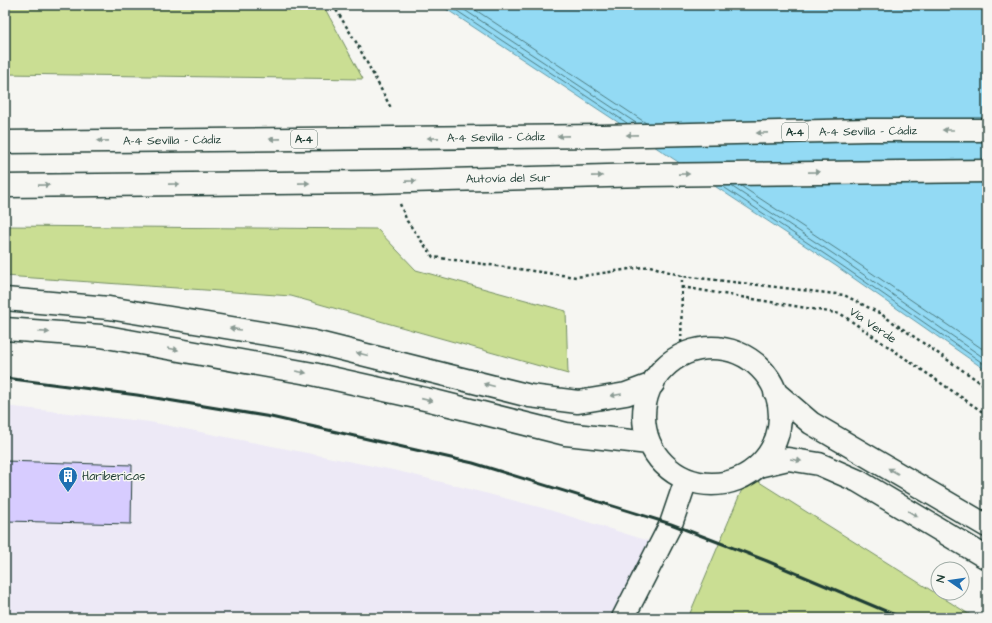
<svg xmlns="http://www.w3.org/2000/svg" width="992" height="623" viewBox="0 0 992 623" font-family="'Architects Daughter',sans-serif">
<style>
.built{fill:#ede9f6}
.green{fill:#cade93;stroke:#748e64}
.water{fill:#93daf4;stroke:#659ba7}
.lines{fill:none;stroke-linecap:round;stroke-linejoin:round}
.shore{stroke:#4d7c81;stroke-width:1}
.building{fill:#d7ccff;stroke:#1f3d34}
.minor-casing{stroke:#1f3d34;stroke-width:25}
.major-casing{stroke:#1f3d34;stroke-width:25}
.highway-casing{stroke:#1f3d34;stroke-width:25}
.path{stroke:#1f3d34;stroke-width:2.5;stroke-dasharray:3 3;stroke-linecap:butt}
.minor{stroke:#f6f6f2;stroke-width:22}
.major{stroke:#f6f6f2;stroke-width:22}
.highway{stroke:#f6f6f2;stroke-width:22}
.rail{stroke:#1f3d34;stroke-width:3}
.oneway{fill:#8a9a93}
.labels{text-anchor:middle;stroke-width:3;stroke-linejoin:round;paint-order:stroke}
.shield{fill:#f6f6f2;stroke:#60746d;stroke-width:1}
.shield-label{font-size:11px;font-weight:bold;fill:#1f3d34}
.street-label{font-size:12px;fill:#1f3d34;stroke:#f6f6f2}
.poi-label{font-size:12px;fill:#1f3d34;stroke:#f6f6f2;text-anchor:start}
</style>
<rect width="100%" height="100%" fill="#f6f6f2"/>
<filter id="ink" filterUnits="userSpaceOnUse"><feTurbulence type="fractalNoise" baseFrequency=".025" numOctaves="2"/><feDisplacementMap in="SourceGraphic" scale="8" xChannelSelector="R" yChannelSelector="G"/><feConvolveMatrix kernelMatrix="1 2 1 2 8 2 1 2 1" color-interpolation-filters="sRGB"/></filter>
<g filter="url(#ink)">
<path class="built" d="M5,406L150,422L398,471L543,508L652,542L611,618H5Z"/>
<path class="green" d="M5,5H323L363,79L5,74Z
M5,226L377,229L416,270L566,311L568,374L291,296L5,276Z
M748,475L975,618H688Z"/>
<path class="water" d="M440,5H987V371L836,266Z"/>
<g class="lines">
<path class="shore" d="M448,5L627,123
M457,5L636,123
M468,5L646,123
M722,186L838,263L987,366
M731,186L841,259L987,360
M741,186L844,254L987,352"/>
</g>
<path class="building" d="M5,461L132,465L131,524L5,521Z"/>
<g class="lines">
<defs>
<path id="minor" d="M623,618L671,524L686,480"/>
<path id="major" d="M5,299L109,308L310,341L530,396L578,402L626,394L653,384
M5,329L101,336L313,374L434,401L566,434L649,443
M644 416a68 68 0 1 1 136 0a68 68 0 1 1-136 0Z
M775,392L811,423L987,526
M758,466L788,459L819,464L858,481L987,558"/>
<path id="highway" d="M5,142L602,136L868,130H987
M5,186L372,182L645,175L987,171"/>
</defs>
<use href="#minor" class="minor-casing"/>
<use href="#major" class="major-casing"/>
<use href="#highway" class="highway-casing"/>
<path class="path" d="M333,5L356,42L391,108
M400,204L407,221L433,257L576,277L650,266L682,276L844,295L881,314L987,387
M682,287L841,314L987,415
M681,355L682,276"/>
<use href="#minor" class="minor"/>
<use href="#major" class="major"/>
<use href="#highway" class="highway"/>
<path class="rail" d="M5,378L137,395L271,417L473,463L671,524L767,561L902,618"/>
</g>
<defs><path id="oneway-solid" d="M-6-.8H1V-3.2L6.5 0L1 3.2V.8H-6Z"/></defs>
<g class="oneway">
<use href="#oneway-solid" transform="translate(948 130) rotate(180)"/>
<use href="#oneway-solid" transform="translate(762 133) rotate(179)"/>
<use href="#oneway-solid" transform="translate(632 135) rotate(179)"/>
<use href="#oneway-solid" transform="translate(563 136) rotate(179)"/>
<use href="#oneway-solid" transform="translate(433 138) rotate(179)"/>
<use href="#oneway-solid" transform="translate(275 139) rotate(179)"/>
<use href="#oneway-solid" transform="translate(103 141) rotate(179)"/>
<use href="#oneway-solid" transform="translate(814 172) rotate(-1)"/>
<use href="#oneway-solid" transform="translate(684 174) rotate(-1)"/>
<use href="#oneway-solid" transform="translate(597 176) rotate(-1)"/>
<use href="#oneway-solid" transform="translate(411 181) rotate(-1)"/>
<use href="#oneway-solid" transform="translate(304 183) rotate(-1)"/>
<use href="#oneway-solid" transform="translate(174 184) rotate(-1)"/>
<use href="#oneway-solid" transform="translate(44 185) rotate(-1)"/>
<use href="#oneway-solid" transform="translate(235 329) rotate(-171)"/>
<use href="#oneway-solid" transform="translate(44 332) rotate(4)"/>
<use href="#oneway-solid" transform="translate(173 349) rotate(10)"/>
<use href="#oneway-solid" transform="translate(362 354) rotate(-166)"/>
<use href="#oneway-solid" transform="translate(301 372) rotate(10)"/>
<use href="#oneway-solid" transform="translate(489 385) rotate(-166)"/>
<use href="#oneway-solid" transform="translate(616 395) rotate(170)"/>
<use href="#oneway-solid" transform="translate(427 400) rotate(13)"/>
<use href="#oneway-solid" transform="translate(796 460) rotate(10)"/>
<use href="#oneway-solid" transform="translate(893 471) rotate(-150)"/>
<use href="#oneway-solid" transform="translate(913 514) rotate(31)"/>
</g>
</g>
<defs>
<symbol id="building-pin" viewBox="-11 -11 22 30"><path d="M0 17L-7.5 6A9.5 9.5 0 1 1 7.5 6Z" fill="#1f6fb2" stroke="#f6f6f2"/><path d="M-4-6H4V6H1V3H-1V6H-4ZM-2.5-4.3h1.7v1.8h-1.7ZM.8-4.3h1.7v1.8H.8ZM-2.5-1h1.7V.8h-1.7ZM.8-1h1.7V.8H.8Z" fill="#fff"/></symbol>
</defs>
<g fill-rule="evenodd">
<use href="#building-pin" x="57" y="465" width="22" height="30"/>
</g>
<g class="labels">
<g class="shield">
<rect x="782" y="123" width="26" height="18" rx="3"/>
<rect x="291" y="130" width="26" height="18" rx="3"/>
</g>
<g class="shield-label">
<text x="795" y="136">A-4</text>
<text x="304" y="143">A-4</text>
</g>
<g class="street-label">
<text transform="translate(868 131) rotate(-1)" y="4">A-4 Sevilla - Cádiz</text>
<text transform="translate(496 137) rotate(-1)" y="4">A-4 Sevilla - Cádiz</text>
<text transform="translate(172 140) rotate(-1)" y="4">A-4 Sevilla - Cádiz</text>
<text transform="translate(508 178) rotate(-1)" y="4">Autovía del Sur</text>
<text transform="translate(873 325) rotate(34)" y="4">Vía Verde</text>
</g>
<g class="poi-label">
<text x="82" y="480">Haribericas</text>
</g>
</g>
<rect width="992" height="623" fill="none" stroke="#f6f6f2" stroke-width="20"/>
<rect x="10" y="10" width="972" height="603" fill="none" stroke="#1f3d34" stroke-width="1.5" filter="url(#ink)"/>
<g transform="translate(950 581) rotate(283)"><circle r="19" fill="#f6f6f2" stroke="#a0aca6"/>
<path d="M0-3L7 15L0 10L-7 15Z" fill="#1f6fb2"/>
<text y="-6" font-size="11" font-weight="bold" text-anchor="middle" fill="#1f3d34">N</text>
</g>
</svg>
